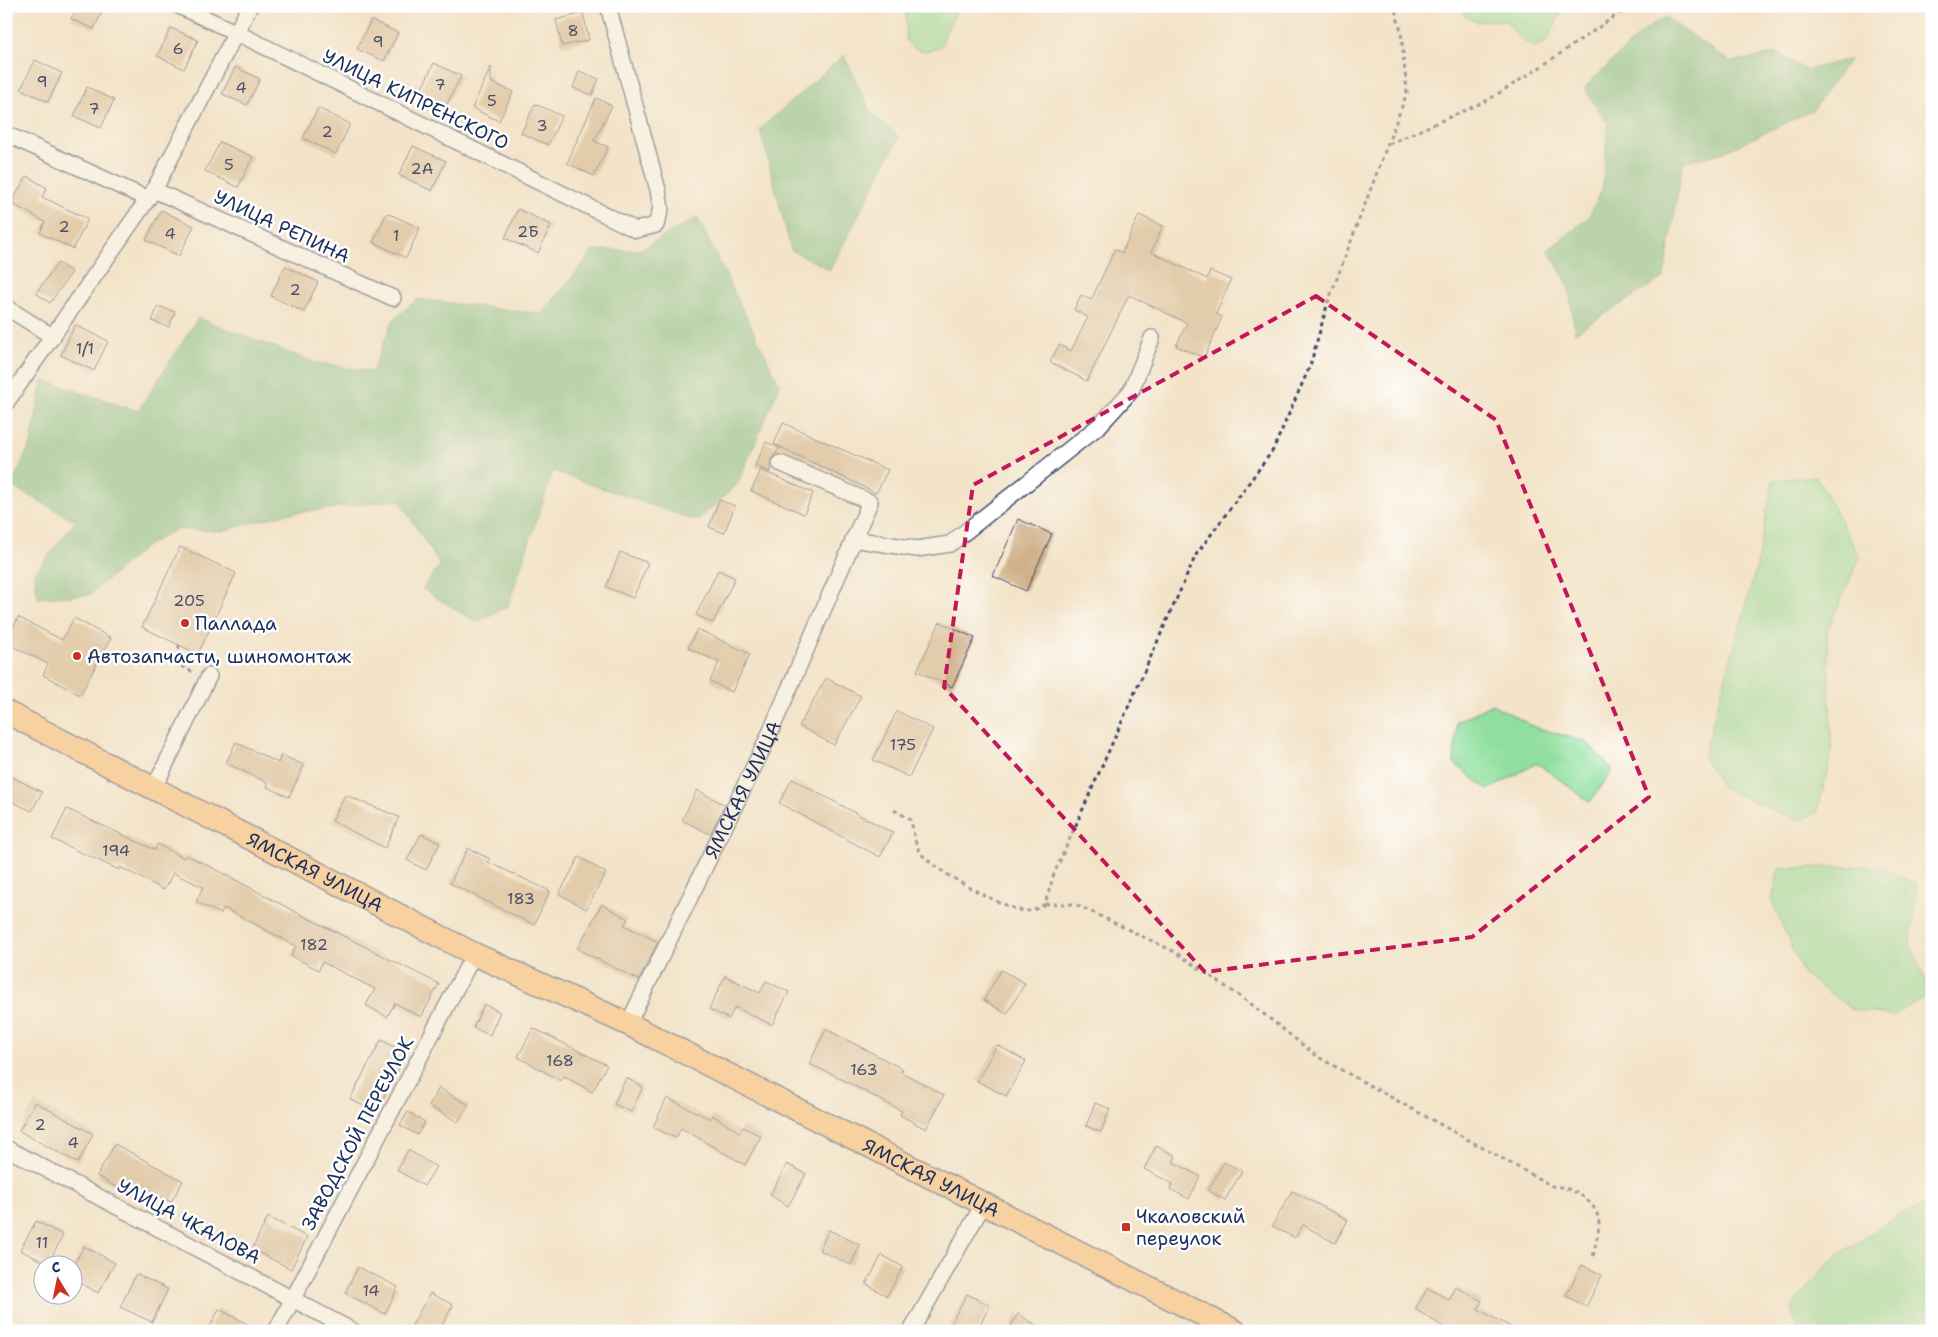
<svg xmlns="http://www.w3.org/2000/svg" width="1938" height="1337" viewBox="0 0 1938 1337" font-family="'Shantell Sans',sans-serif">
<style>
.green{fill:#90df9e;stroke:#56877e}
.forest{fill:#74be85;stroke:#487672}
.building{fill:#d0b089}
.lines{fill:none;stroke-linecap:round;stroke-linejoin:round}
.minor-casing{stroke:#3b4a6e;stroke-width:18}
.highway-casing{stroke:#3b4a6e;stroke-width:25}
.path{stroke:#3b4a6e;stroke-width:3;stroke-dasharray:4 4;stroke-linecap:butt}
.minor{stroke:#fff;stroke-width:15}
.highway{stroke:#ffbb71;stroke-width:22}
.marked{fill:none;stroke:#c2185b;stroke-width:4;stroke-dasharray:10 6;stroke-linejoin:round}
.poi-dot{fill:#c8321e;stroke:#fff;stroke-width:2}
.labels{text-anchor:middle;stroke-width:5;stroke-linejoin:round;paint-order:stroke}
.number-label{font-size:16px;fill:#484f69}
.street-label{font-size:19px;fill:#1b2f5e;stroke:#fff}
.poi-label{font-size:19px;fill:#1b2f5e;stroke:#fff;text-anchor:start}
</style>
<rect width="100%" height="100%" fill="#fff"/>
<filter id="ink" filterUnits="userSpaceOnUse"><feTurbulence type="fractalNoise" baseFrequency=".02" numOctaves="2"/><feDisplacementMap in="SourceGraphic" scale="10" xChannelSelector="R" yChannelSelector="G"/><feConvolveMatrix kernelMatrix="1 2 1 2 8 2 1 2 1" color-interpolation-filters="sRGB"/></filter>
<filter id="wash" filterUnits="userSpaceOnUse"><feTurbulence type="fractalNoise" baseFrequency=".0096" numOctaves="4" result="noise"/><feDisplacementMap in="SourceGraphic" scale="20" xChannelSelector="R" yChannelSelector="G"/><feGaussianBlur stdDeviation="1.12" result="paint"/><feColorMatrix in="noise" values="0 0 0 0 0 0 0 0 0 0 0 0 0 0 0 0 0 1.4 0 .05"/><feComposite in="paint" operator="in"/></filter>
<g filter="url(#wash)">
<rect width="100%" height="100%" fill="#f3e3c8"/>
<path class="green" d="M906,6H959L945,33L942,45C928,54 915,53 906,40Z
M1462,6H1564L1548,40C1531,57 1517,34 1506,21L1492,20L1478,22L1465,16Z
M1816,476L1860,557L1827,631L1832,752L1817,813L1796,820L1723,788L1703,757L1756,569L1773,480Z
M1492,704L1534,727L1586,742L1613,770L1590,802L1537,763L1488,790L1454,763L1457,722Z
M1878,866L1917,884L1910,945L1931,993L1892,1016L1852,1009L1803,974L1772,901L1779,868Z
M1932,1203V1331H1797L1792,1307L1830,1261L1900,1214Z"/>
<path class="forest" d="M1665,17L1731,62L1777,53L1806,70L1850,59L1813,110L1722,153L1683,162L1664,277L1575,333L1568,284L1548,250L1588,218L1602,190L1608,124L1584,88L1645,30Z
M844,55L871,113L899,137L830,270L791,250L760,129Z
M697,217L780,385L737,485L697,521L553,471L508,606L476,622L422,589L440,565L399,500L285,514L222,531L177,529L148,545L89,595L38,598L34,574L76,521L11,486L31,443L43,380L138,411L198,318L314,362L372,372L393,320L417,299L542,314L594,250H640Z"/>
<g id="blocks">
<path class="building" d="M77,6H105L94,29L71,19Z
M583,13L589,40L562,46L556,20Z
M371,20L398,33L384,61L357,49Z
M171,28L198,40L184,69L157,56Z
M35,60L62,73L48,102L21,89Z
M434,63L461,76L447,104L420,92Z
M235,67L260,79L247,105L222,94Z
M491,67V82L513,92L499,121L472,108Z
M579,71L599,79L592,95L573,88Z
M87,87L114,100L101,128L74,116Z
M596,98L612,106L594,141L608,147L594,176L567,163Z
M535,104L562,116L548,145L521,133Z
M318,108L350,124L336,154L303,138Z
M220,142L253,157L238,187L205,171Z
M413,146L446,161L432,191L399,175Z
M27,176L47,188L42,197L88,219L73,249L40,233L45,222L11,203Z
M518,209L551,225L538,253L505,238Z
M161,210L194,226L179,256L146,240Z
M387,213L420,228L406,258L373,242Z
M1139,215L1163,226L1151,252L1207,279L1210,271L1231,280L1216,314L1222,317L1204,358L1176,346L1187,323L1129,295L1087,381L1050,362L1059,345L1071,351L1088,317L1074,310L1081,295L1091,300L1115,249L1122,253Z
M58,263L72,272L50,303L36,293Z
M285,266L318,282L304,312L271,296Z
M158,306L175,312L169,327L152,321Z
M75,325L108,341L94,371L61,355Z
M783,423L888,470L876,493L774,444Z
M766,442L780,448L771,460L770,472L755,466Z
M761,470L813,493L804,514L751,491Z
M719,500L735,506L724,533L709,527Z
M1018,519L1052,534L1026,591L993,576Z
M180,547L236,573L198,654L142,627Z
M620,552L648,563L633,598L606,587Z
M718,570L735,578L713,623L696,615Z
M18,617L62,640L74,618L111,638L80,695L43,675L48,664L6,643Z
M940,622L975,638L952,687L917,671Z
M697,629L750,654L732,692L710,681L719,662L688,648Z
M826,678L861,696L834,745L799,726Z
M897,711L933,729L909,777L873,760Z
M236,742L278,763L281,755L304,765L289,797L267,787L268,783L226,763Z
M6,774L42,792L32,811L6,799Z
M792,779L893,833L880,857L779,803Z
M697,790L725,805L710,834L682,820Z
M345,795L399,817L385,848L332,821Z
M67,809L155,850L157,844L184,858L186,855L213,868L290,909L439,984L421,1017L395,1003L387,1017L366,1005L375,989L322,962L319,970L291,956L296,946L224,908L221,914L196,902L203,887L173,873L164,890L120,867L119,870L52,839Z
M421,834L440,843L426,870L407,860Z
M468,848L490,859L488,862L550,891L534,925L450,883Z
M579,857L606,873L586,909L559,894Z
M602,904L628,919L624,925L658,942L639,980L577,949Z
M1001,970L1025,983L1007,1014L984,1000Z
M725,976L760,993L766,981L789,992L772,1025L735,1007L729,1019L709,1009Z
M484,1004L500,1012L490,1035L473,1028Z
M533,1028L607,1065L592,1092L564,1076L561,1081L518,1057Z
M826,1029L903,1069L901,1072L944,1095L926,1129L900,1115L902,1111L832,1074L809,1064Z
M381,1040L407,1053L376,1112L350,1099Z
M997,1045L1026,1061L1006,1096L977,1081Z
M626,1078L643,1087L631,1112L614,1104Z
M439,1088L469,1105L458,1122L429,1106Z
M667,1098L710,1119L712,1115L739,1132L743,1127L761,1136L745,1165L681,1128L676,1138L653,1127Z
M35,1102L93,1134L78,1163L19,1131Z
M1095,1103L1110,1109L1101,1132L1086,1126Z
M408,1112L425,1122L417,1135L400,1125Z
M115,1144L183,1181L171,1202L153,1193L148,1201L127,1189L125,1192L97,1176Z
M1156,1146L1176,1156L1173,1162L1200,1176L1189,1199L1170,1189L1173,1184L1144,1169Z
M408,1150L436,1167L424,1186L397,1170Z
M1224,1162L1242,1171L1225,1200L1208,1190Z
M787,1164L806,1174L788,1206L770,1195Z
M1292,1191L1348,1220L1335,1243L1303,1225L1295,1238L1272,1226Z
M268,1217L307,1237L291,1269L252,1249Z
M36,1221L63,1235L48,1264L20,1250Z
M829,1230L860,1245L851,1265L819,1250Z
M84,1246L115,1263L98,1293L72,1278V1268Z
M882,1255L903,1267L887,1296L866,1284Z
M1582,1265L1602,1275L1586,1307L1566,1296Z
M358,1267L398,1287L385,1314L345,1293Z
M136,1274L168,1289L152,1322L120,1307Z
M1456,1287L1482,1301L1478,1309L1518,1331H1450L1415,1309L1428,1288L1449,1300Z
M430,1293L453,1305L439,1331H409Z
M967,1294L990,1306L976,1331H947Z
M219,1309L261,1331H208Z
M1018,1314L1046,1331H1008Z"/>
</g>
</g>
<g filter="url(#ink)">
<use href="#blocks" fill-opacity="0" stroke="#3b4a6e" stroke-width="1"/>
<g class="lines">
<defs>
<g id="minor">
<path d="M179,6L237,33L636,230L656,225L661,209L658,190L608,6"/>
<path d="M6,134L148,199"/>
<path d="M154,190L393,298"/>
<path d="M6,307L53,337"/>
<path d="M6,403L154,190L250,6"/>
<path d="M853,539L917,549L950,544L1100,425L1131,391L1152,338"/>
<path d="M154,788L209,676"/>
<path id="s1" d="M628,1024L766,742L870,502L780,463"/>
<path d="M6,1148L353,1331"/>
<path d="M276,1331L474,954"/>
<path d="M911,1331L984,1203"/>
</g>
<g id="highway">
<path id="s2" d="M6,712L474,954L628,1024L1235,1331"/>
</g>
</defs>
<use href="#minor" class="minor-casing"/>
<use href="#highway" class="highway-casing"/>
<path class="path" d="M1389,144L1488,100L1536,70L1630,6
M179,645L177,664L195,673
M894,810L910,819C914,830 914,843 920,852C932,870 998,904 1019,910C1029,913 1037,909 1045,904L1054,874L1196,555L1273,450L1310,366L1328,302L1407,93L1401,31L1394,6
M1045,904H1075L1175,952L1251,1004L1318,1057L1552,1186C1573,1187 1599,1201 1599,1225C1598,1236 1595,1247 1593,1257"/>
<use href="#minor" class="minor"/>
<use href="#highway" class="highway"/>
</g>
</g>
<path d="M0 0H1938V1337H0ZM1316,296L1496,420L1649,797L1472,937L1205,972L944,687L973,485Z" fill="#f3e3c8" fill-opacity=".55" fill-rule="evenodd"/>
<path class="marked" d="M1316,296L1496,420L1649,797L1472,937L1205,972L944,687L973,485Z"/>
<g class="poi-dot">
<circle cx="185" cy="623" r="5"/>
<circle cx="77" cy="656" r="5"/>
<rect x="1121" y="1222" width="10" height="10" rx="2.5"/>
</g>
<g class="labels">
<g class="number-label">
<text x="573" y="36">8</text>
<text x="378" y="47">9</text>
<text x="178" y="54">6</text>
<text x="42" y="87">9</text>
<text x="440" y="90">7</text>
<text x="241" y="93">4</text>
<text x="492" y="106">5</text>
<text x="94" y="114">7</text>
<text x="542" y="131">3</text>
<text x="327" y="137">2</text>
<text x="229" y="170">5</text>
<text x="422" y="174">2А</text>
<text x="64" y="232">2</text>
<text x="528" y="237">2Б</text>
<text x="170" y="239">4</text>
<text x="396" y="241">1</text>
<text x="295" y="295">2</text>
<text x="85" y="354">1/1</text>
<text x="189" y="606">205</text>
<text x="903" y="750">175</text>
<text x="116" y="856">194</text>
<text x="521" y="904">183</text>
<text x="314" y="950">182</text>
<text x="560" y="1066">168</text>
<text x="864" y="1075">163</text>
<text x="40" y="1130">2</text>
<text x="73" y="1148">4</text>
<text x="42" y="1248">11</text>
<text x="371" y="1296">14</text>
</g>
<g class="street-label">
<text transform="translate(416 99) rotate(26)" y="7">УЛИЦА КИПРЕНСКОГО</text>
<text transform="translate(282 226) rotate(25)" y="7">УЛИЦА РЕПИНА</text>
<text dy="7" stroke="none"><textPath href="#s1" startOffset="261">ЯМСКАЯ УЛИЦА</textPath></text>
<text dy="7" stroke="none"><textPath href="#s2" startOffset="348">ЯМСКАЯ УЛИЦА</textPath></text>
<text transform="translate(357 1133) rotate(-62)" y="7">ЗАВОДСКОЙ ПЕРЕУЛОК</text>
<text dy="7" stroke="none"><textPath href="#s2" startOffset="1036">ЯМСКАЯ УЛИЦА</textPath></text>
<text transform="translate(189 1221) rotate(28)" y="7">УЛИЦА ЧКАЛОВА</text>
</g>
<g class="poi-label">
<text x="195" y="630">Паллада</text>
<text x="87" y="663">Автозапчасти, шиномонтаж</text>
<text x="1136" y="1223">Чкаловский<tspan x="1136" dy="22">переулок</tspan></text>
</g>
</g>
<rect width="1938" height="1337" fill="none" stroke="#fff" stroke-width="25"/>
<g transform="translate(58 1280) rotate(350)"><circle r="24" fill="#ffffff" stroke="#a4acbf"/>
<path d="M0-4L9 19L0 12L-9 19Z" fill="#c8321e"/>
<text y="-8" font-size="14" font-weight="bold" text-anchor="middle" fill="#1b2f5e">С</text>
</g>
</svg>
